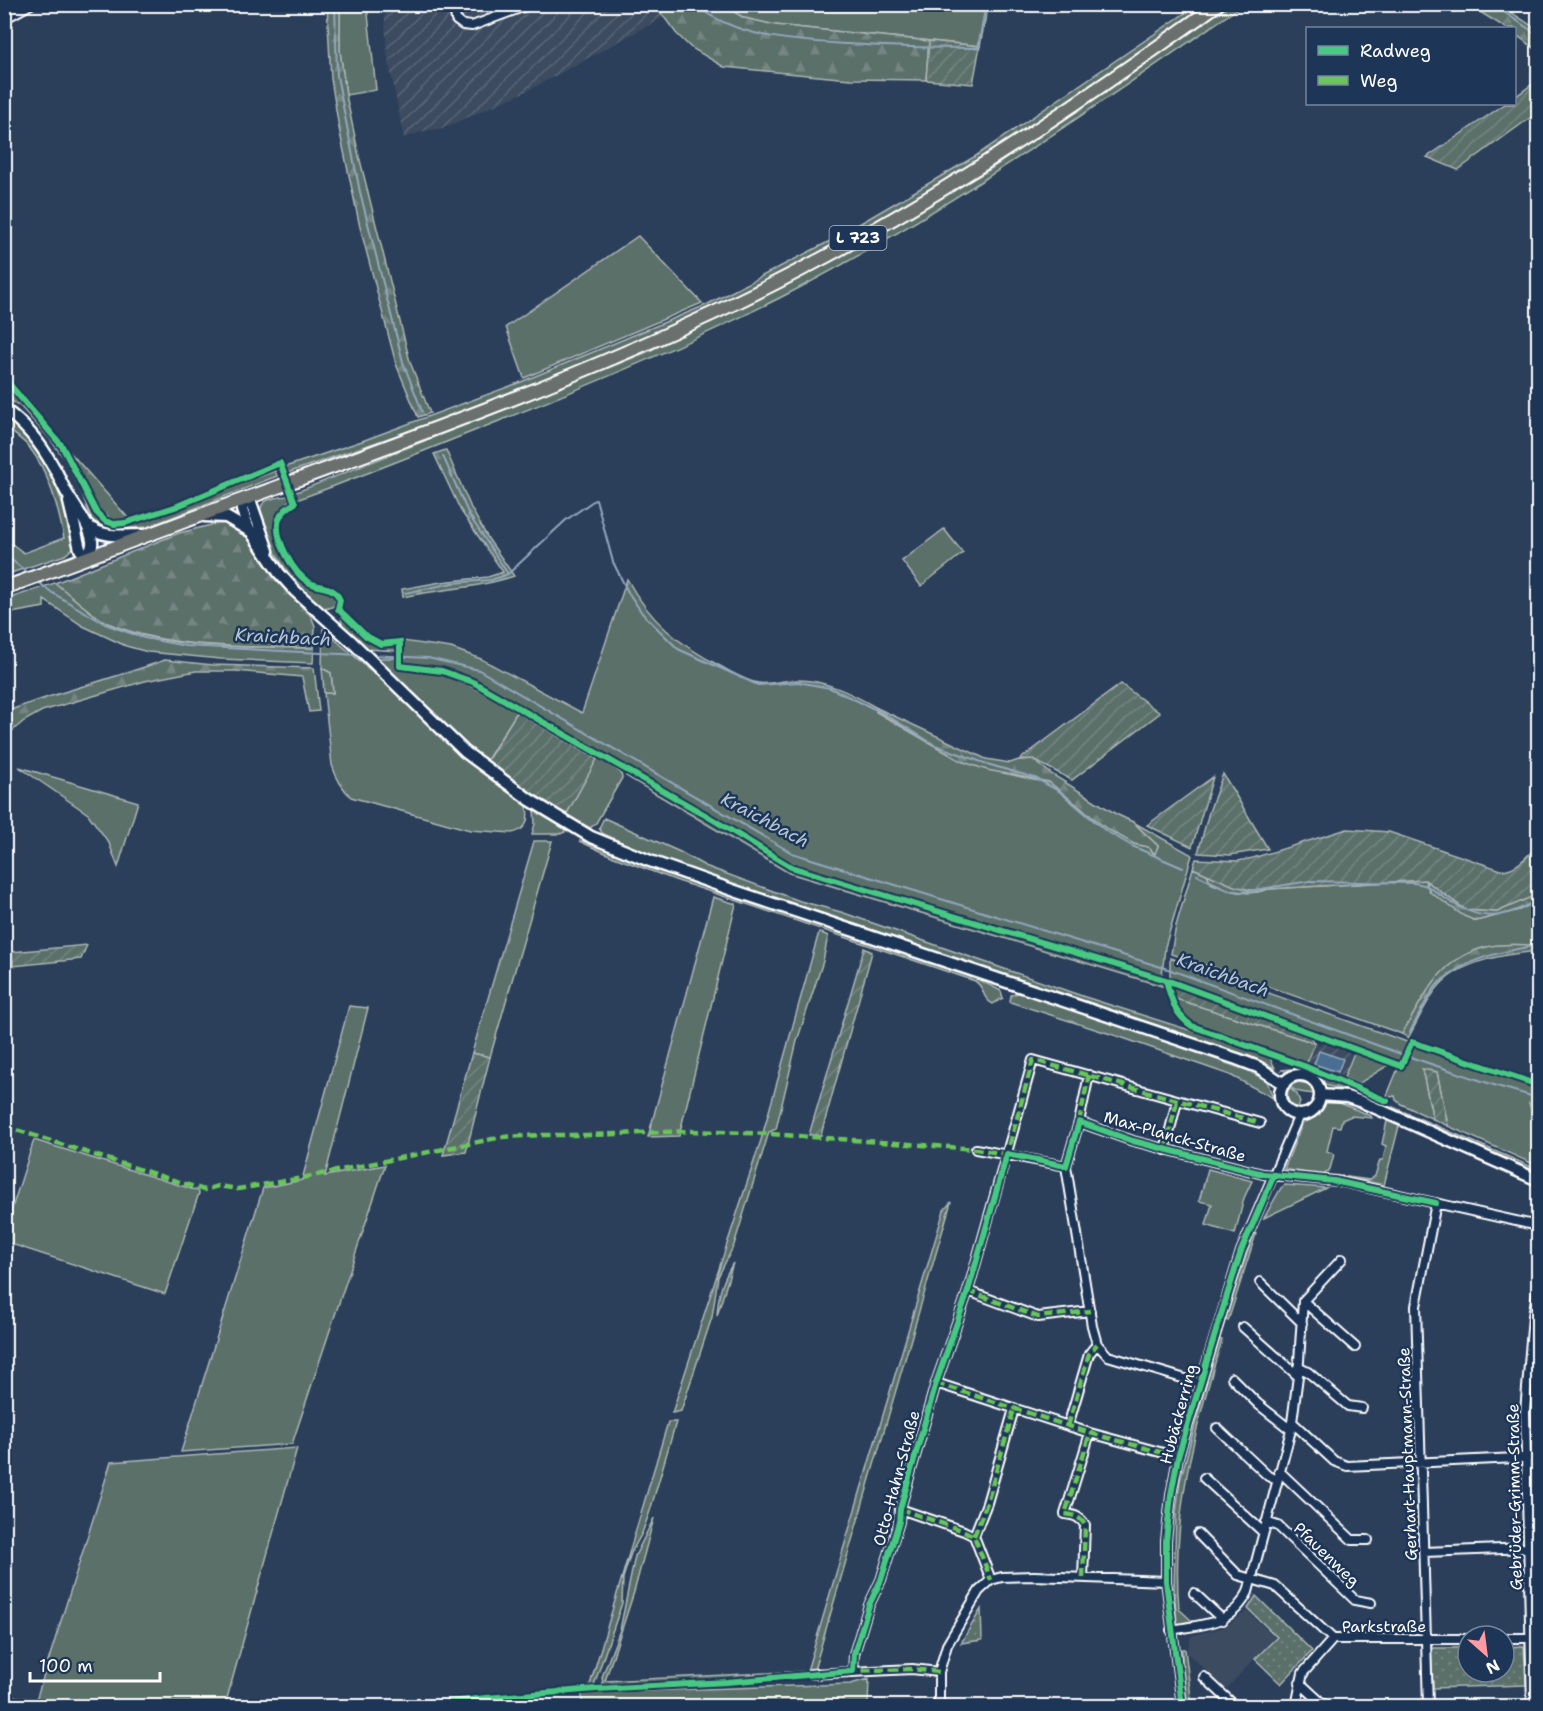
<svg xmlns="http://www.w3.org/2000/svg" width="1543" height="1711" viewBox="0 0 1543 1711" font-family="'Shantell Sans',sans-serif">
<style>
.built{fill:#3c4b60}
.industrial{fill:url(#industrial-furrows)}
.grass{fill:#5b6f6b;stroke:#adb7b5;stroke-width:1.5}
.forest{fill:url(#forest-firs);stroke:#adb7b5;stroke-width:1.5}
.park{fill:url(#park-dots);stroke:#adb7b5;stroke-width:1.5}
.garden{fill:url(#garden-furrows);stroke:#adb7b5;stroke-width:1.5}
.water{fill:url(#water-ripples);stroke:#92a8bd;stroke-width:1.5}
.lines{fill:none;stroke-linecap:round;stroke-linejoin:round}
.stream{stroke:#92a8bd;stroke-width:2}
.street-casing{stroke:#fff;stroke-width:12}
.secondary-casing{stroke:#fff;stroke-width:15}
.primary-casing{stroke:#fff;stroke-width:16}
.street{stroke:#1d3557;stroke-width:8}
.secondary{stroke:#1d3557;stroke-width:10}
.primary{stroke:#6b706d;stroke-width:12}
.quiet{stroke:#6ac65a;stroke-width:4.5;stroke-dasharray:9 4.5;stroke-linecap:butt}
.cycleway-casing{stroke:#1d3557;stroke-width:10}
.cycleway{stroke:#46c982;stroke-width:6}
.labels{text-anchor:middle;stroke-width:5;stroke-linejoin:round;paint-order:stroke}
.shield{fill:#1d3557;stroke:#bbc2cd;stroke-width:1.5}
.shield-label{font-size:15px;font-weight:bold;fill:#fff}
.street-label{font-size:16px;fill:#fff;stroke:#1d3557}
.water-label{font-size:18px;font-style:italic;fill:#b6c5d3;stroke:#1d3557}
</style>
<defs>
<pattern id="industrial-furrows" width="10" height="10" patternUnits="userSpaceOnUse" patternTransform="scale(1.5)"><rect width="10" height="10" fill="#3c4b60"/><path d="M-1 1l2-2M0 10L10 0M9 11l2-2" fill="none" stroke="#596678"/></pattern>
<pattern id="forest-firs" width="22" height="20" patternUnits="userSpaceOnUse" patternTransform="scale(1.5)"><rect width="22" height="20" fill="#5b6f6b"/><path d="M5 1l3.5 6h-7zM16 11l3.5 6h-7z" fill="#748581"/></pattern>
<pattern id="park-dots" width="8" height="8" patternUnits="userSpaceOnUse" patternTransform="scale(1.5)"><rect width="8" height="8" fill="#5b6f6b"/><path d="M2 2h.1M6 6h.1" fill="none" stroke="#748581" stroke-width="1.8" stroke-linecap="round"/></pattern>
<pattern id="garden-furrows" width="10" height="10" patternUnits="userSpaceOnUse" patternTransform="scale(1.5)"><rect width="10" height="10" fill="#5b6f6b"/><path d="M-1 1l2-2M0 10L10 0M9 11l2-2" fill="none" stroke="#748581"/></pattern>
<pattern id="water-ripples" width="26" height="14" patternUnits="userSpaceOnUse" patternTransform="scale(1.5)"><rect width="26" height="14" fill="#496e91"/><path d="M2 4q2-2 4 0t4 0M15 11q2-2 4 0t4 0" fill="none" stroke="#6484a2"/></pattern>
</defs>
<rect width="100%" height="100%" fill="#2b3f5b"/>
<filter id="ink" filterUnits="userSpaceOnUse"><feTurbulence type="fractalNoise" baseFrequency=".0167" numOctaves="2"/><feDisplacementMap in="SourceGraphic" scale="12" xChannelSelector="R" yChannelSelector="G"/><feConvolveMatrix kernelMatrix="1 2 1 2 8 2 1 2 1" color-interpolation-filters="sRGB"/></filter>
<g filter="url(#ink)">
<path class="built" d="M1247,1611L1275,1637L1226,1689L1187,1653L1191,1636L1225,1627Z"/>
<path class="industrial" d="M655,4L664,17L529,90L444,128L424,131L404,138L387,54L384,5Z
M1321,1042L1327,1044L1334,1042L1353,1051L1344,1078L1308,1064L1315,1044L1320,1045Z"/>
<path class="grass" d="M340,5H367L376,90L346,95L340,51Z
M723,5H988L980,46L775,25L744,18Z
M1197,5H1210L966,171L850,238L763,283L654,334L496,401L287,473L285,467L362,441L521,382L706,305L830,241L974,157Z
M1230,5H1243C1098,104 955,206 799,288C701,339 598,382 494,423C429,449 365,475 299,499L294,493L645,353L797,279L989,170Z
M638,236L702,303L524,378L506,327Z
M5,384L9,386L64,452L96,516L104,523L116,527L126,525L275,471L277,476L147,527L116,529L104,527L92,520L82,494L63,457L50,439L21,407L5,396Z
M5,416C46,451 60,490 74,541V547L65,555L5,575L4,538L24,553L64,538C58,507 49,472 29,447C22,439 12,433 5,426Z
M288,496L289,500C285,508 276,513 275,523C275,541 294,579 310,587C318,590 326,587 332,593C336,597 335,602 334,606C330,608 325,610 321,608C302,601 251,523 262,505C266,498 281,497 288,496Z
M944,529L963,553L921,586L902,561Z
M627,579C650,621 678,644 720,666C731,672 745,681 758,683C769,685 783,680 795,680C824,679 853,694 877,708L876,712L961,761L1033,780L1049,782L1134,844L1148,847L1154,854L1158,846L1133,822L1192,855L1165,947L1162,976L839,881L791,862L491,689L444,668L401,664L403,641L451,648L481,659L582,713Z
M55,583C70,594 89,613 106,622C166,651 248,646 314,648L313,663L221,659L148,652L126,646L83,626L44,600V607L5,614L4,600Z
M341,616L366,638L383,646L399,647L398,651L367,649L342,627Z
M323,629L385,683L466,760L527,806C529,819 528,830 512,833L470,830L351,797C341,787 336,778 332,765L324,693H333L331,673L322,668Z
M376,658H397L399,668C451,672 473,686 517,712L487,760L468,747L434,712Z
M598,756L621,773L622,778L596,823L590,828L566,815Z
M19,767L138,802L118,867L109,843L88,814Z
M628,773L783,866L844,887L1159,981L1165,987L789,873L626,776Z
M534,810L564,828L565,832L560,834H532L535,824Z
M604,818L680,852L705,866L800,901L841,912L1085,997L1246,1048L1269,1056L1275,1068L1250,1056L648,855L602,833L599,828Z
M534,841H552L490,1057L472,1053Z
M579,841L590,842L673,876L970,975L1001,991L1003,998L993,1004C981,998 985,987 975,981L675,880L614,857Z
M1193,868L1207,874L1211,883C1230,892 1249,896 1268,889L1425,880L1430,892L1476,921L1519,910L1538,901V945C1523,945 1506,943 1492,946C1442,955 1425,995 1402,1034L1216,968L1171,954L1176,926Z
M713,897L736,904L679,1136L648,1137Z
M819,932L828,936L823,961L797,1041L776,1129L769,1132L734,1245L718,1277L712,1317L681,1411L672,1413L761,1140Z
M1170,958L1407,1042L1538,1087V1104L1529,1103L1538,1130V1166L1448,1126L1437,1072L1422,1069L1433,1119L1401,1104L1396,1100L1395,1096L1386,1098L1399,1066L1390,1064L1358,1084L1344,1078L1355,1050L1176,982L1170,978Z
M1021,992L1249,1071L1267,1081L1273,1098L1230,1075L1120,1037L1010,1002L1011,995Z
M1173,998L1315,1043L1307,1063L1203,1028C1188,1021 1180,1014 1173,998Z
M349,1006L368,1008L325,1176L385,1165L292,1444L181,1452L263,1188L302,1180Z
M1302,1068L1379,1099L1381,1102L1352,1091L1328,1086L1309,1072H1290L1281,1070Z
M1298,1082L1308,1084L1314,1094C1305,1092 1296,1094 1290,1086Z
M1289,1088L1297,1094L1300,1102L1298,1108C1289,1105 1285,1098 1289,1088Z
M1326,1103H1340L1371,1116L1372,1118L1351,1116L1342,1120L1340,1127L1333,1126L1327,1151L1334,1154L1330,1169L1323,1176L1284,1169L1303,1122L1319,1115Z
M1393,1107L1532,1167L1533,1170L1394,1109Z
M1387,1121L1399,1126L1384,1185L1341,1176L1369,1180L1375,1176L1380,1160H1383L1386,1146L1382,1144Z
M34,1140L198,1191L199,1193L165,1294L5,1242V1230Z
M1208,1169L1252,1181L1244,1198L1235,1234L1206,1225L1212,1204L1199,1201Z
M1285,1185L1326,1188L1264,1218L1281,1188Z
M951,1202L814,1670L794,1674L613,1685L603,1684L602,1677L620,1630L635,1556L654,1518L634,1592L605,1681L807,1671L944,1210Z
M1254,1233L1256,1234L1228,1321L1225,1319Z
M733,1263L717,1316C718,1295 722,1281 733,1263Z
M1218,1339L1222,1340C1195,1427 1171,1517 1179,1609L1192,1621L1177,1624L1174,1587L1175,1549L1176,1513L1180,1481Z
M668,1422H676L650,1511L642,1533L631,1553L623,1578L622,1603L594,1685H590Z
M297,1448L226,1702L140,1703L97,1706L36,1700L37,1706H5V1695L36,1700L111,1462Z
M1182,1649H1185L1192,1706H1188L1182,1669Z
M869,1679L868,1706H582V1693L850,1684Z"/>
<path class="forest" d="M327,5H340V51L346,95L359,156L410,362L430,413L418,417L396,364L360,227L339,128L331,79Z
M655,5H723L744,18L775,25L929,41L926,80L850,79L724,67L690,47L676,33Z
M1462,5H1500L1538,30V51L1515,34L1514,28H1506L1480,12Z
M68,450L129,519C118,521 111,520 101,513Z
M446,450L471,508L489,540L514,576C479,588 440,589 403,597L402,589L441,582L488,577L503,572L461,511L434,454Z
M229,523L243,531L283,587L311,616L315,626L314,648C249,646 165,650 106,622C89,613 70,594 55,583L179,533L215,524Z
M165,660L213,665L314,668L319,711L309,712L302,677L235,671H196L145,681L42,711L24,721L5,737V712C57,692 112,679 165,660Z
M322,668L331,673L333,693H324Z
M877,708L986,759L1010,763L1019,760L1032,759L1053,775L1116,814L1133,822L1158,846L1155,854L1148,847L1134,844L1107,829L1049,782L987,770L961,761L876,711Z
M1207,874C1228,883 1245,890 1268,889C1249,896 1229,892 1211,883Z
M1425,880L1466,910L1497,912L1538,894V901L1519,910L1476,921L1464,916L1430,892Z
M1538,945V951C1507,954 1462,960 1439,986C1427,999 1417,1023 1408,1038L1402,1034C1426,994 1440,956 1491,946C1506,943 1523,945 1538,945Z"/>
<path class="park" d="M1256,1596L1312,1651L1281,1684L1255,1659L1277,1637L1248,1609Z
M981,1609L982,1640L961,1643Z
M1524,1646L1526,1685L1433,1688L1431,1648H1468V1672H1504V1647Z"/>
<path class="garden" d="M929,41L980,46L973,84L926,80Z
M1538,80V112L1458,170L1427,157L1505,104H1514L1515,97Z
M1121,684L1160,713L1072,780L1032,759L1019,760Z
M517,712L597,759L566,815L504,775L487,761Z
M1223,774L1268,849L1230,855L1198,853L1209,812Z
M1213,777L1192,847L1147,825Z
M1347,829L1389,832L1501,870C1518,869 1527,856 1538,845V894L1497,912L1466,910L1425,880L1251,890L1234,886L1193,868L1196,859L1238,861L1253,858Z
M87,945L81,959L13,966L12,952Z
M864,948L872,952L821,1135H809Z
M1177,985L1310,1037L1315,1043L1173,998L1171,989L1172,986Z
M472,1053L490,1057L466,1152L443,1155Z
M1422,1069L1437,1072L1448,1126L1433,1119Z"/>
<path class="water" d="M1319,1051L1343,1059L1338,1072L1314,1064Z"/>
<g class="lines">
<path class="stream" d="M335,4L337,76L360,192L403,362L422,411
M694,4C737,39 796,41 848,44C892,47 935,48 978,48L986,4
M1492,4L1538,35
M4,554L28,573
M508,574L566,520L596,499L613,562L628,592L642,613L678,649L758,685L798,682L830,688L883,713L935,745L987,764L1035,778L1059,791L1106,831L1132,846L1183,868
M37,581L51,592L105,624L144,638L186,646L360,655
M405,593L453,583L491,580L508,574L469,515L443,456
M372,655L428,658L479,670L792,853L1171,970L1401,1054L1497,1086L1538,1098
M1197,875L1229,890L1242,892L1310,881L1413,883C1431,885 1432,890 1446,899C1482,923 1502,919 1538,900
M1410,1032C1417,1019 1429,992 1439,983C1465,958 1504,951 1538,945"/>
<defs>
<path id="street" d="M457,4L455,12L456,20L463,25L472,26L531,4
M4,19L31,4
M1079,1122L1089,1075
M976,1149L1066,1166
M1165,1150L1177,1101
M1260,1282L1302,1323
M968,1291L1038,1317L1090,1311
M1303,1301L1355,1347
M1243,1327L1298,1376
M1298,1367L1308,1372L1348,1406L1362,1408
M1232,1378L1258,1404L1291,1430
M936,1383L1090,1433L1178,1457
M1199,1383L1108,1356L1097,1344L1092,1326L1066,1166L1079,1122L1133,1141L1263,1174L1337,1181L1538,1226
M1292,1422L1334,1461L1347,1466L1538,1457
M1068,1426L1089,1354L1097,1344
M1217,1428L1268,1476L1277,1480
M1279,1471L1352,1540H1368
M1204,1478L1263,1532
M900,1509L964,1531L974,1536L991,1580
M1266,1522L1278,1526L1355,1600L1371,1603
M1198,1534L1238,1575L1275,1586L1333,1639H1468
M974,1536L987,1503L1014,1409
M1424,1552L1528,1548
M1083,1578L1085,1525C1080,1517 1075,1515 1065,1514L1090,1433
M1194,1593L1223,1620
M1171,1630C1204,1624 1232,1625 1248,1592L1291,1430L1298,1376L1303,1301L1342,1259
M1504,1638H1538
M853,1671L854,1654L869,1605L881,1580L899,1522L900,1509L936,1383L968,1291L1033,1060L1260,1123
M811,1674L912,1669L939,1672
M1204,1677L1235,1706
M1300,1683L1325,1706
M939,1706V1672L947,1645L979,1591L991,1580L1002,1577L1034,1576L1166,1581
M1173,1706H1182
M1182,1706L1166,1581V1541L1171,1495L1178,1457L1241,1251L1299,1115
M1296,1706L1303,1673L1333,1639
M1428,1706L1416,1306L1436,1203
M1532,1706L1525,1412L1533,1316L1538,1288"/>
<path id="secondary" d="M4,409C25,424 41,444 53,466C59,475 62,486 68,495C76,509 90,525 92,541C93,548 89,553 86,558
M249,497L268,551
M245,499L242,510L248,527L279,573L295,591L352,642L465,752L530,800L591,837L650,861L738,892L1237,1059L1258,1067L1284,1084
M69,502L80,549L86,558
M204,516L226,517L248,530
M87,525C103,539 123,535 143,535
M1280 1095a20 20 0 1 1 40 0a20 20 0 1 1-40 0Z
M1320,1095L1347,1097L1362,1102L1538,1180"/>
<path id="primary" d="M4,588C88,558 170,526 253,496C417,436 581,377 739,301C909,219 1065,114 1218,4"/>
</defs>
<use href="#street" class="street-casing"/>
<use href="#secondary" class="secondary-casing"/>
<use href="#primary" class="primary-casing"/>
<use href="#street" class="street"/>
<use href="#secondary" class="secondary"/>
<use href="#primary" class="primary"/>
<path class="quiet" d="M1079,1122L1089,1075
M4,1126L204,1190L218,1186L238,1189L302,1178L502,1137L543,1135H592L690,1131L771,1134L976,1149L1010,1155
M1165,1150L1177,1101
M1006,1158L1033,1060L1260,1123
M968,1291L1038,1317L1090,1311
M936,1383L1090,1433L1178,1457
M1068,1426L1089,1354L1097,1344
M900,1509L964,1531L974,1536L991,1580
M974,1536L987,1503L1014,1409
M1083,1578L1085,1525C1080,1517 1075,1515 1065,1514L1090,1433
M849,1671L912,1669L939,1672
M42,1703L61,1706"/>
<defs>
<path id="cycleway" d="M4,378L62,446L96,512L105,521L114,524L125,523L175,507L280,463L295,503C289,507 282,511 279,519C273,537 293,574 310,583C322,589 334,585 340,600L338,609L366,636L381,644L400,642V666L442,671L473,682L707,816L791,867L1166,980L1401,1066L1412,1042L1538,1085
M1166,980C1171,999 1175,1015 1192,1026L1304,1066L1387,1101
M417,1706L486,1698L596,1689L727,1682L853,1671L854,1654L869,1605L881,1580L899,1522L900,1509L936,1383L968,1291L1007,1154L1066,1166L1079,1122L1133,1141L1263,1174L1334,1181L1436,1203
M1182,1706L1166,1581V1541L1171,1495L1178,1457L1219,1321L1241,1251L1274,1175"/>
</defs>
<use href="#cycleway" class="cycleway-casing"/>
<use href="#cycleway" class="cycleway"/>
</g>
</g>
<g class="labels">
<rect class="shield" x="829.5" y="226" width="57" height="24" rx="4.5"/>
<g class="shield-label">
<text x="858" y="243">L 723</text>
</g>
<g class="street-label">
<text transform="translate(1175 1136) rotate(16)" y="6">Max-Planck-Straße</text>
<text transform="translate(1178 1414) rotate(-75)" y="6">Hubäckerring</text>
<text transform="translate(1407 1454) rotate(-92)" y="6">Gerhart-Hauptmann-Straße</text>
<text transform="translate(896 1478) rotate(-75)" y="6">Otto-Hahn-Straße</text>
<text transform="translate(1514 1497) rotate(-91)" y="6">Gebrüder-Grimm-Straße</text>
<text transform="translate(1327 1554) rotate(44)" y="6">Pfauenweg</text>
<text x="1384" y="1632">Parkstraße</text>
</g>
<g class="water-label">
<text transform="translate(283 637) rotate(3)" y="6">Kraichbach</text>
<text transform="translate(765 820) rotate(28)" y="6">Kraichbach</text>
<text transform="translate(1223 975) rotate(20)" y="6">Kraichbach</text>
</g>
</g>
<rect width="1543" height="1711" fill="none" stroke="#1d3557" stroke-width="24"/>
<rect x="12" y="12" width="1519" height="1687" fill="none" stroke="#fff" stroke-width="2" filter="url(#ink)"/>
<rect x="1306" y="27" width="210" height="78" fill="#1d3557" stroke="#77869a" stroke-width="1.5"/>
<rect x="1318" y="46" width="30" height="9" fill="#46c982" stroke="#77869a" stroke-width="1.5"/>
<text x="1360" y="57" font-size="18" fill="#ffffff">Radweg</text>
<rect x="1318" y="76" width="30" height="9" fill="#6ac65a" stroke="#77869a" stroke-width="1.5"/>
<text x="1360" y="87" font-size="18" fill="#ffffff">Weg</text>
<g transform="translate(1486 1654) rotate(152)"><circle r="28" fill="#1d3557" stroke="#77869a" stroke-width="1.5"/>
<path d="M0-4.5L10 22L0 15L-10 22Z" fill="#ff9aa2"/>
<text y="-9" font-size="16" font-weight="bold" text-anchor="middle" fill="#ffffff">N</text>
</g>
<path d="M30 1672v9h130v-9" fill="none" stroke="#ffffff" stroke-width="3"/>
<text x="39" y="1672" font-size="18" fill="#ffffff" stroke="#1d3557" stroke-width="4.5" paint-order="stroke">100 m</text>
</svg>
